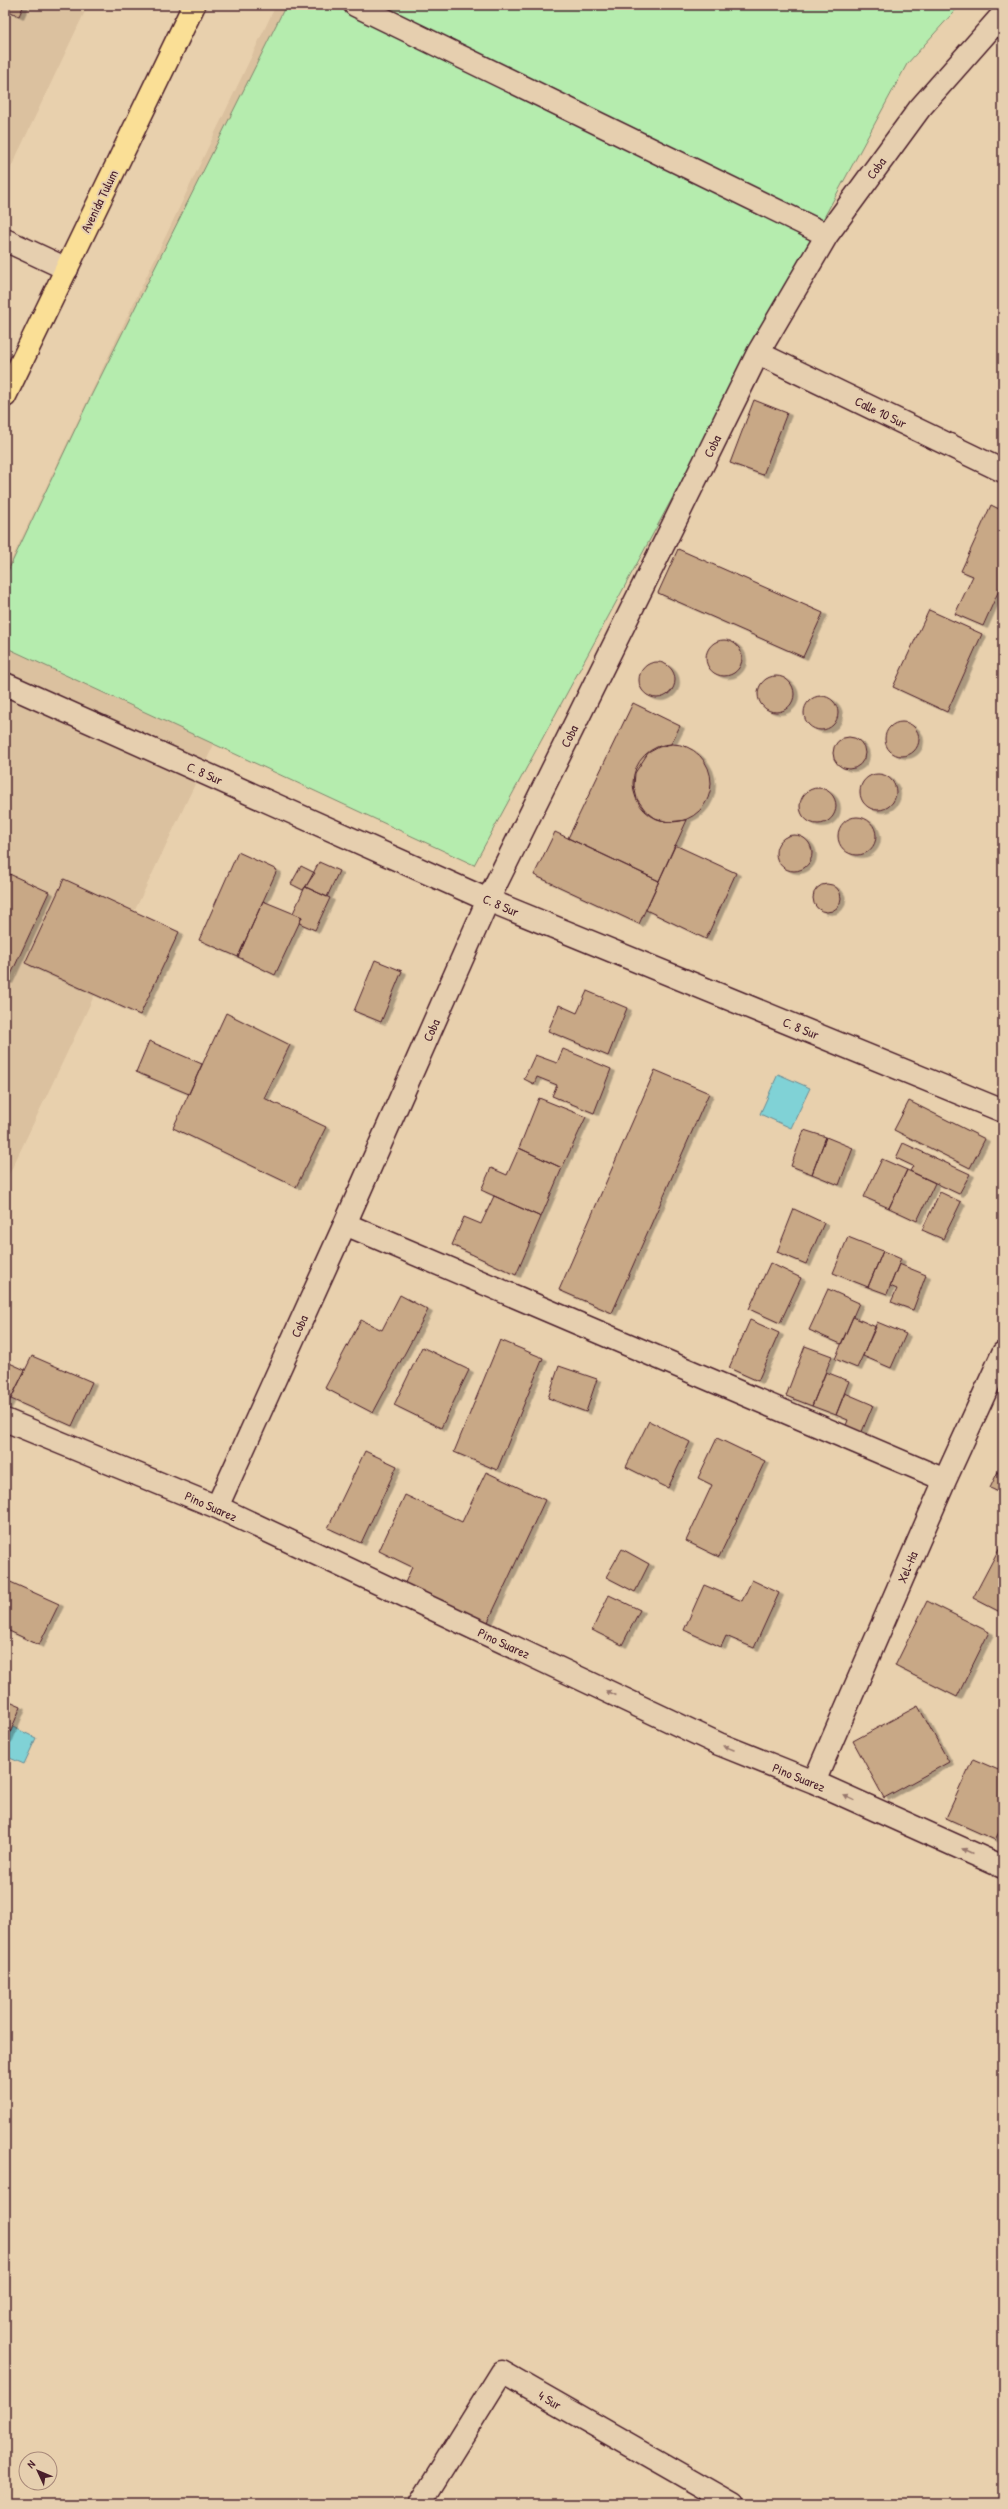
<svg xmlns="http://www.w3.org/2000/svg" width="1008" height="2509" viewBox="0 0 1008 2509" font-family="'Patrick Hand',sans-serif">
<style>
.built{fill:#dbc19f}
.green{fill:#b5ecae;stroke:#80866c}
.water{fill:#80d2d6;stroke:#6a8a92}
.building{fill:#c8a886;stroke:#4a1f2b;filter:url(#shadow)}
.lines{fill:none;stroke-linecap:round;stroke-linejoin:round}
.street-casing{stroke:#4a1f2b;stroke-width:25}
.highway-casing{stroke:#4a1f2b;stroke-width:25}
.street{stroke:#e6cfaf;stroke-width:22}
.highway{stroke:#fadf96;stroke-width:22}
.oneway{fill:#98776d}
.labels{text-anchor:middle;stroke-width:4;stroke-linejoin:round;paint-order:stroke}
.street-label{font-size:13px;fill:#4a1f2b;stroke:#e6cfaf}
</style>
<defs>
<filter id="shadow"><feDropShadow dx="4.5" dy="2.5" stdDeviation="0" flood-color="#0004"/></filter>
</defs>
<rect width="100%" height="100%" fill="#e8d0ad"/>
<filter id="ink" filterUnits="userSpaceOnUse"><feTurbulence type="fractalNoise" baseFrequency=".025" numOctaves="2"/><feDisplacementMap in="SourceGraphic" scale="8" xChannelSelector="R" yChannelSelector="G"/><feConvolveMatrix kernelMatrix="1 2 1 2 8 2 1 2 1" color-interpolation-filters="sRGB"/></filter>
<g filter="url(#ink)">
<path class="built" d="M5,5H88L5,180Z
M276,5H566L5,1183V573Z"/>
<path class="green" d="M286,5H960L907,64L474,865L5,647V577L88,402Z"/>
<path class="water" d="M778,1074L810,1088L791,1128L760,1114Z
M13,1727L36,1738L24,1764L5,1756V1739L7,1740Z"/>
<path class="building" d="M5,5H24L19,16L5,9Z
M754,400L787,413L763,475L730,463Z
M991,505L1003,511V581L983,626L955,614L973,576L961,571Z
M678,549L823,613L803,657L658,593Z
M929,610L982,634L947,712L893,687Z
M706 658a18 18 0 1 1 36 0a18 18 0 1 1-36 0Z
M639 680a18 18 0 1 1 36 0a18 18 0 1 1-36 0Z
M758 694a18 18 0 1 1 36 0a18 18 0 1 1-36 0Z
M804 713a17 17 0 1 1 34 0a17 17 0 1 1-34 0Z
M633,703L680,726L671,744L659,747L648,753L635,773L634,786L637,799L645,810L655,818L668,822L687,820L659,881L568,838Z
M885 739a17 17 0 1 1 34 0a17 17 0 1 1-34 0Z
M833 753a16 16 0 1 1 32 0a16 16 0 1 1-32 0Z
M633 783a39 39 0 1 1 78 0a39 39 0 1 1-78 0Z
M860 792a18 18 0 1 1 36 0a18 18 0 1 1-36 0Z
M800 806a18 18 0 1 1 36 0a18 18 0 1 1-36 0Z
M838 836a19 19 0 1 1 38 0a19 19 0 1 1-38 0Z
M555,832L659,881L639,924L534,875Z
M776 853a18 18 0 1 1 36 0a18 18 0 1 1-36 0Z
M675,845L736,873L706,939L646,910Z
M238,852L277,870L238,957L199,940Z
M319,862L339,871L327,897L306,887Z
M301,866L315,873L303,890L291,884Z
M5,872L49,892L8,981L5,980Z
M64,879L179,932L140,1015L25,963Z
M813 898a14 14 0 1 1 28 0a14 14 0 1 1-28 0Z
M305,887L330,898L315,930L299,923L302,917L293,913Z
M263,901L302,917L275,975L238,957Z
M375,960L402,971L381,1022L354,1011Z
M587,991L627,1008L608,1056L548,1031L559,1005L577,1013Z
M226,1013L290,1045L264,1098L326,1127L296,1187L173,1128Z
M149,1041L202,1064L189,1094L136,1072Z
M563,1049L611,1069L594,1113L552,1096L557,1085L537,1077L534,1084L524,1079L535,1055L557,1063Z
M655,1070L709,1093L612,1313L559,1290Z
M539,1098L586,1117L562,1168L519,1148Z
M909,1101L985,1139L970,1168L894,1130Z
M804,1130L826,1137L812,1174L791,1166Z
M826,1137L853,1148L839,1185L812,1174Z
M903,1143L970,1174L959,1194L910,1171L913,1166L896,1158Z
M519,1148L562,1168L541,1217L481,1190L491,1168L507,1175Z
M882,1159L907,1170L889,1208L864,1197Z
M907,1170L935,1183L917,1221L889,1208Z
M940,1192L961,1202L943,1239L922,1230Z
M494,1196L541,1217L516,1275L452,1245L464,1217L481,1224Z
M794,1209L824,1223L806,1264L777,1252Z
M848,1237L883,1251L868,1287L833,1273Z
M883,1251L901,1259L887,1294L868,1287Z
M770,1263L801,1278L780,1323L749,1309Z
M899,1264L926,1275L913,1310L891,1302L897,1289L890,1286Z
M828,1289L859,1303L841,1344L809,1330Z
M400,1295L428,1310L373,1413L325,1388L361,1320L382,1330Z
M853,1317L876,1327L857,1368L835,1359Z
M750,1320L779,1333L758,1381L729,1368Z
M877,1322L906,1334L891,1368L863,1356Z
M500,1340L543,1358L497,1470L454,1452Z
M805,1346L832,1356L812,1406L786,1396Z
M422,1347L469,1370L441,1428L394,1405Z
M32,1356L92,1382L72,1426L11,1399Z
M5,1361L25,1370L7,1406H5Z
M559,1366L597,1379L586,1412L548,1398Z
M826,1372L849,1381L836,1415L812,1406Z
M845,1393L873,1405L861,1434L845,1428L848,1420L836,1415Z
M649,1421L690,1442L668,1488L626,1467Z
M717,1438L765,1461L719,1557L686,1541L712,1485L698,1478Z
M365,1451L397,1466L361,1543L328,1528Z
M1003,1461V1494L990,1488Z
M486,1472L545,1500L487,1624L404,1585L412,1567L379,1551L405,1495L462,1522Z
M1003,1541V1608L1000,1612L973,1598Z
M622,1549L649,1564L635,1592L606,1577Z
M6,1580L59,1604L39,1645L5,1629Z
M752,1580L779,1593L754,1648L726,1636L721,1647L684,1630L704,1585L742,1601Z
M609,1595L640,1610L622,1645L592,1630Z
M927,1601L989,1632L957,1697L895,1666Z
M5,1699L21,1706L7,1740L5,1739Z
M918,1706L949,1762L884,1798L853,1741Z
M973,1759L1003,1772V1824L995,1840L946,1818Z"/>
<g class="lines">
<defs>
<path id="street" d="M355,5L827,235
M5,240L67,269
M758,353L1003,471
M5,684L488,900L1003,1111
M345,1224L945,1480
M5,1420L217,1507L719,1744L814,1782L1003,1867
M217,1507L345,1224L488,900L758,353L827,235L920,108L1003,14
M814,1782L945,1480L1003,1353
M420,2504L502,2372L733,2504"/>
<path id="highway" d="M5,396L194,5"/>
</defs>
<use href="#street" class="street-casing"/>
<use href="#highway" class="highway-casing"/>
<use href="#street" class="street"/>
<use href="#highway" class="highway"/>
</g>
<defs><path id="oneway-solid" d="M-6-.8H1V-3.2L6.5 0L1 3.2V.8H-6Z"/></defs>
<g class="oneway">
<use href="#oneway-solid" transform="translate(611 1693) rotate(-155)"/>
<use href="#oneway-solid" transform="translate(729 1748) rotate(-158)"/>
<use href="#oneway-solid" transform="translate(849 1798) rotate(-156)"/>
<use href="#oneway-solid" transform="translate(967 1851) rotate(-156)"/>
</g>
</g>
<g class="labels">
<g class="street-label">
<text transform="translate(876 168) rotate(-54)" y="5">Coba</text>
<text transform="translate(99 201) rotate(-64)" y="5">Avenida Tulum</text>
<text transform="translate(881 412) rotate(26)" y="5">Calle 10 Sur</text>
<text transform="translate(712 446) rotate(-64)" y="5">Coba</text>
<text transform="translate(569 736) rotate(-64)" y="5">Coba</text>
<text transform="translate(205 773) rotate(24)" y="5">C. 8 Sur</text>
<text transform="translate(501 905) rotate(23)" y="5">C. 8 Sur</text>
<text transform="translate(801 1028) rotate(22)" y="5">C. 8 Sur</text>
<text transform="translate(431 1030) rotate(-66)" y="5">Coba</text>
<text transform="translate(299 1326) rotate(-66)" y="5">Coba</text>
<text transform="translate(211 1506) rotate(24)" y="5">Pino Suarez</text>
<text transform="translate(907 1567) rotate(-67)" y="5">Xel-Ha</text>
<text transform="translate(504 1643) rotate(25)" y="5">Pino Suarez</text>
<text transform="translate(799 1777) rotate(22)" y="5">Pino Suarez</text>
<text transform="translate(550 2400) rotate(30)" y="5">4 Sur</text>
</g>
</g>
<rect width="1008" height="2509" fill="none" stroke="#e6cfaf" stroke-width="20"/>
<rect x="10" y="10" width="988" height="2489" fill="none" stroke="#4a1f2b" stroke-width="1.5" filter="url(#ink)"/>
<g transform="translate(38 2471) rotate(314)"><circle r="19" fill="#e6cfaf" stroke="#a8897a"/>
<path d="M0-3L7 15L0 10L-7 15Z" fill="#4a1f2b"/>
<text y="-6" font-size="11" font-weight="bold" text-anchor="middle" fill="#4a1f2b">N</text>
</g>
</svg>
